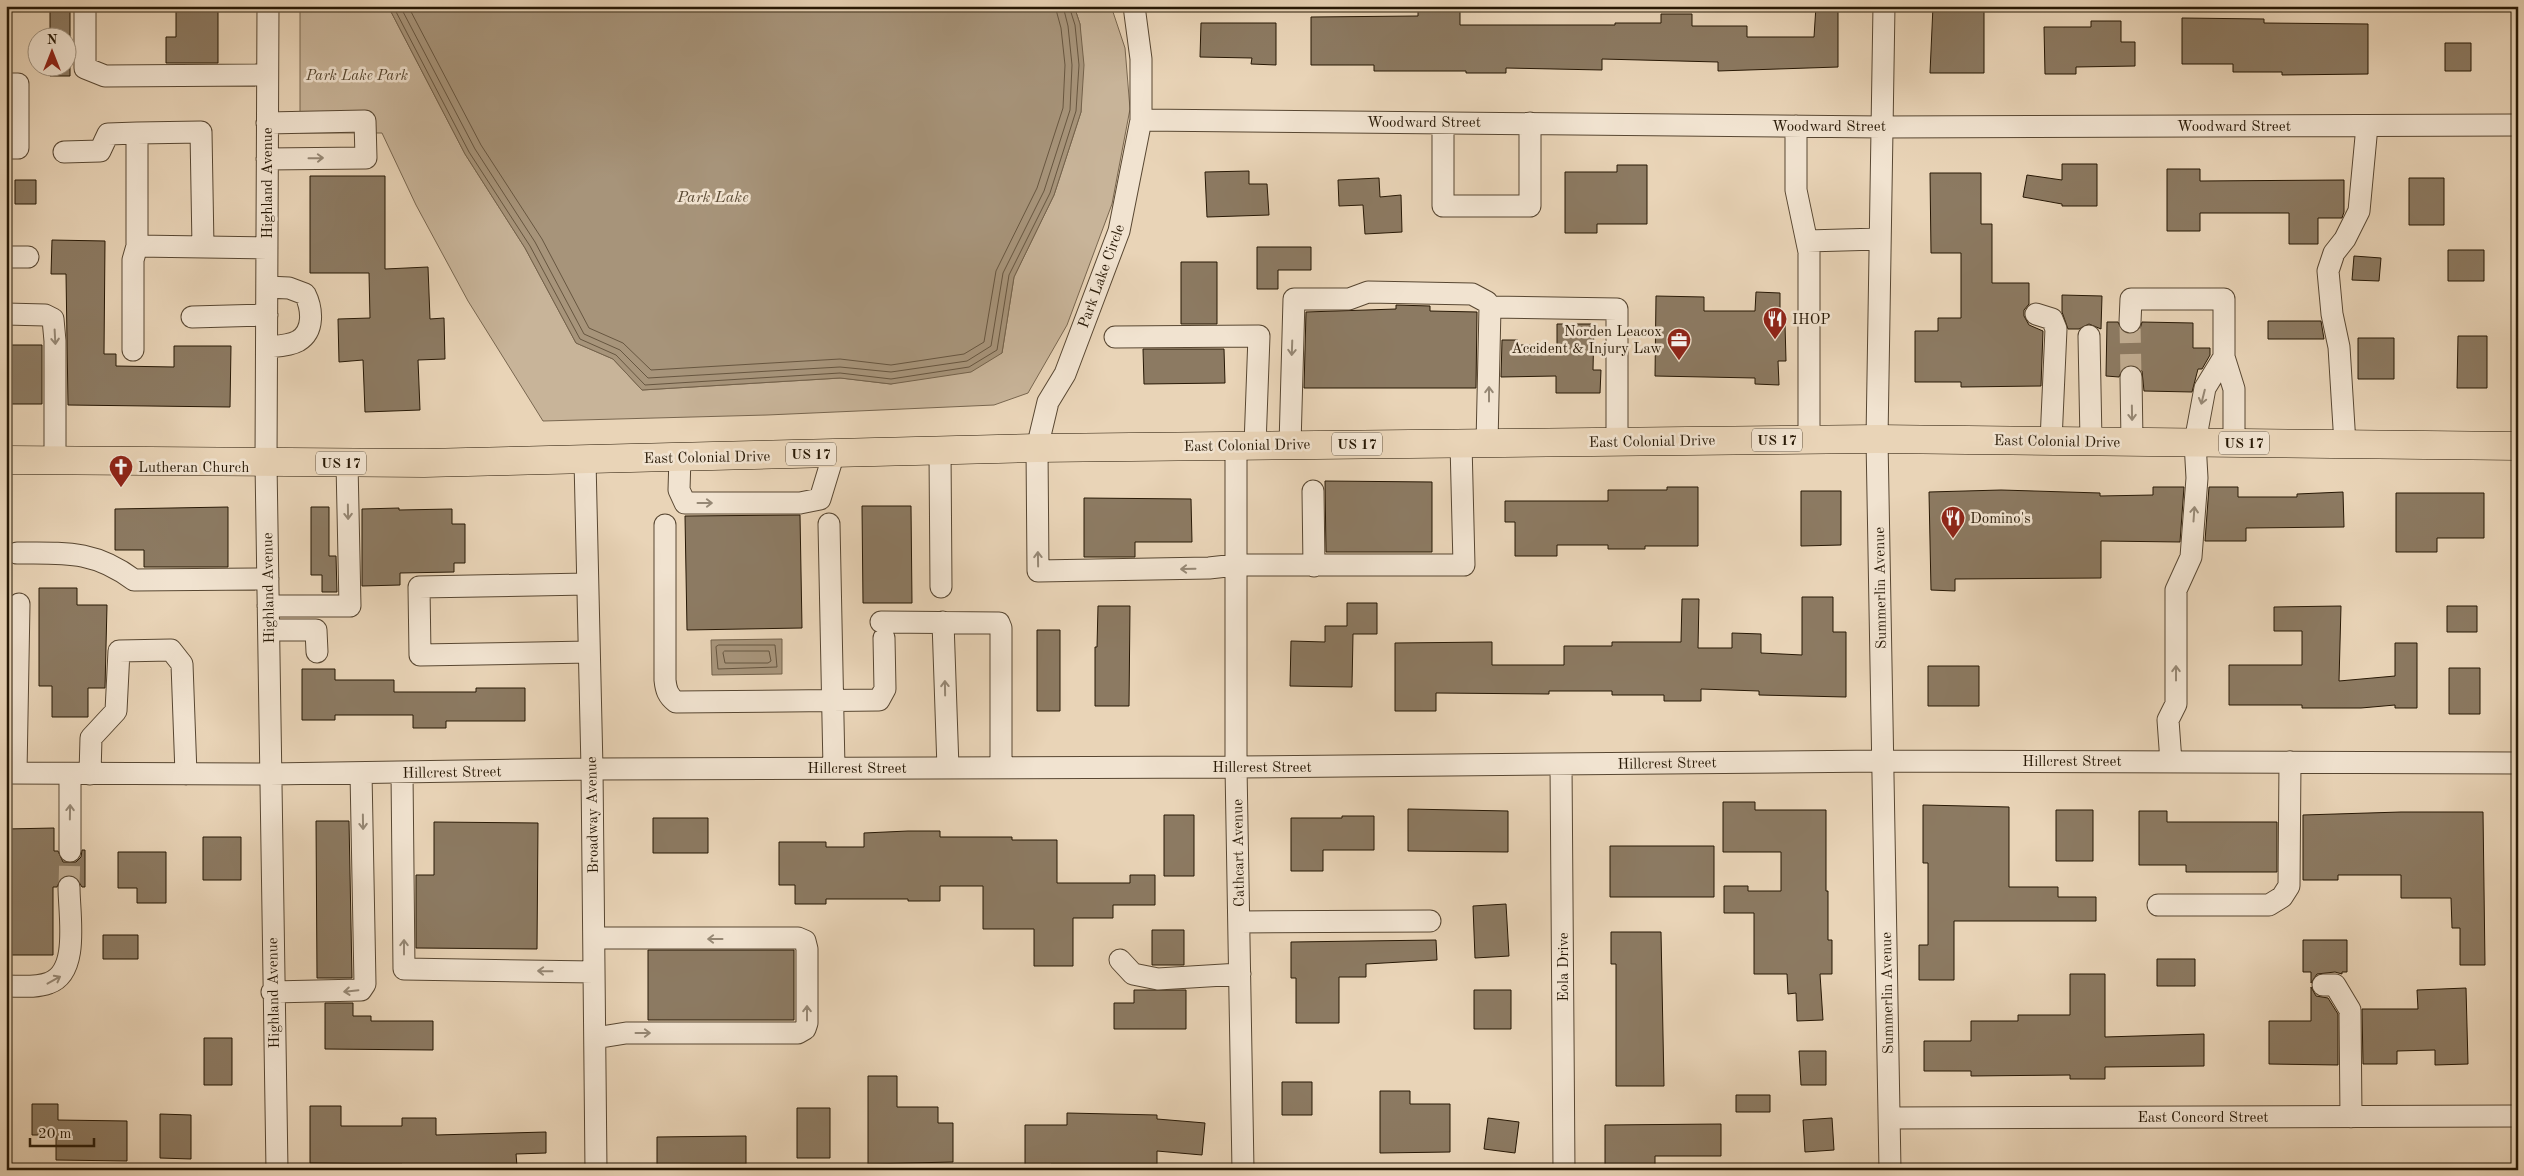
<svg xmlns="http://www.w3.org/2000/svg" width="2524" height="1176" viewBox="0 0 2524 1176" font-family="'Old Standard TT',serif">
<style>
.green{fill:#c8b499;stroke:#78664f}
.water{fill:#a7947a;stroke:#74624b}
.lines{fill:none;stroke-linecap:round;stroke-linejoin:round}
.shore{stroke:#675640;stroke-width:1}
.building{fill:#8c7a62;stroke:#271805}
.minor-tunnel{stroke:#c2ae93;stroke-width:21;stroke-dasharray:21 11;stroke-linecap:butt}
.minor-casing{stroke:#584732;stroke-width:23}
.highway-casing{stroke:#271805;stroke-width:29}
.minor{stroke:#f1e3d0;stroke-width:21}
.highway{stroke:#e9d4b7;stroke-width:28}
.oneway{stroke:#968875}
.labels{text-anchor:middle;stroke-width:5;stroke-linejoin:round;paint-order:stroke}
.shield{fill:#f1e3d0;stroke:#645542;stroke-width:1}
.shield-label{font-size:14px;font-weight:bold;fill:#271805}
.park-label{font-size:15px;font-style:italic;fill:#574731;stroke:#f1e3d0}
.street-label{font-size:15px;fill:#271805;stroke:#f1e3d0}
.poi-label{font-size:15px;fill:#271805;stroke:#f1e3d0;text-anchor:start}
.water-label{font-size:16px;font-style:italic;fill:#5a4a34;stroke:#f1e3d0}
</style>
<rect width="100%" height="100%" fill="#e9d4b7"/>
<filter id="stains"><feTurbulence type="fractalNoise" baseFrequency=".004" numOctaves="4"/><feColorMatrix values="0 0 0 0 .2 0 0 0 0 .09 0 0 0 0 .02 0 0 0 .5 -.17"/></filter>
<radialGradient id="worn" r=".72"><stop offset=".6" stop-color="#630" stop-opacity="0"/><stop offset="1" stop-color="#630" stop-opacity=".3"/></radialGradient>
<path class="green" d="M300,6H388L465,154L525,248L576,343L613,359L642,390L841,378L891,384L1002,353L1014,277L1054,195L1081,112L1080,24L1074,6H1111L1125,48L1130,109L1112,204L1067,325L1028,393L994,405L767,415L543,421L468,301L416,205L382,133H300Z"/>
<path class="water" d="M388,6H1074L1080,24L1084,65L1081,112L1054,195L1014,277L1002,353L971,372L891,384L840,378L642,390L613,359L576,343L525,248L465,154Z
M782,639V674L712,675L711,640Z"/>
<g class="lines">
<path class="shore" d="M393,6L469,152L530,246L580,339L616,355L645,385L840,373L891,379L969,367L997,350L1009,275L1050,193L1076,111L1079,65L1075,25L1069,6
M400,6L475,149L535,242L584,334L620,350L648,378L840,367L891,372L967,361L991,346L1003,273L1044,191L1070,110L1072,65L1068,26L1063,6
M408,6L481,145L542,239L589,328L623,343L651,370L840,359L891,365L964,354L984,342L996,271L1037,188L1063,108L1065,65L1061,28L1055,6
M719,645H775L777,667L718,669L716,647Z
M725,651H769L771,661L768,663H725L723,653Z"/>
</g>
<path class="building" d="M50,6H70V76H50V68H68V38H50Z
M176,6H218V63H166V37H176Z
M1418,6H1460V25H1615V23H1661V14H1692V26H1747V37H1814L1816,6H1838V67L1718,71V62L1602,59V70L1506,68V73H1466V71H1374V65H1311V17L1418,16Z
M1933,6H1984V73H1930Z
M2182,18L2264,19V23L2368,24V74L2282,75V72H2233V64H2182Z
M2091,21H2121V42H2135V66L2076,67V74H2045L2044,27H2091Z
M1201,23H1276V65L1251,64L1252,58L1200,57Z
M2445,43H2471V71H2445Z
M2062,164H2097V206H2062V204L2023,197L2027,175L2062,180Z
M1617,165H1647V224H1597V233H1565V172H1617Z
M2167,169H2200V181L2344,180V212L2342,218H2318V244H2289V213H2200V231H2167Z
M1249,171V184H1267L1269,215L1207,217L1205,172Z
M1930,173H1981V224H1992V283H2029V304L2024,310V316L2029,325L2043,331L2041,386L1961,387V382H1915V331H1938V318H1961V253H1931Z
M310,176H385V269L428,267L430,319L444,318L445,359L418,360L420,410L365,412L363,360L339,362L338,319L370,318L369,273H310Z
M1379,178L1380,197L1401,195L1402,232L1365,234L1363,205L1339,206L1338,180Z
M2409,178H2444V225H2409Z
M15,180H36V204H15Z
M52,240L105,241L104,354H116V366L174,367V346H231L230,407L68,405L66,274H51Z
M1257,247H1311V270H1278V289H1257Z
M2448,250H2484V281H2448Z
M2354,256L2381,258L2379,281L2352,280Z
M1181,262H1217V324H1181Z
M1756,292L1780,293V324H1785L1786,361H1778L1779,385L1755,384V378L1655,376L1656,296L1704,297V311H1755Z
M2062,295L2102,296L2101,329L2089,324L2079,329H2068L2062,312Z
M1396,305L1430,306V311L1477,312L1476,388H1304L1306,312L1396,309Z
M2268,321H2321L2324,339H2268Z
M2107,322H2118L2123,332L2130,334L2140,329L2142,322L2193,323V348H2210V355L2202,369H2198L2192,392L2144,391L2142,371L2131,365L2124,367L2119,377L2106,376Z
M1557,324H1594L1593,370H1601L1600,393H1556V376L1501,377L1502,340H1518V345H1557Z
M2458,336H2487V388H2457Z
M2358,338H2394V379H2358Z
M6,345H42V404H6Z
M1143,349H1224L1225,383L1144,384Z
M1325,481L1432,482V552H1326Z
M1667,487H1698V546H1645V549H1608V545H1557V556H1515V522H1505V501H1608V490H1667Z
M2153,487H2184L2180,542L2101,541V578L1955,579V591L1931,590L1929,492L2001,490L2100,493V496L2153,495Z
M2209,487H2238V497H2297V494L2343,492L2344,527L2246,528V541H2205Z
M1801,491H1841V545L1801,546Z
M2396,493H2484V538H2437V552H2396Z
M1084,498L1191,499L1192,542H1135V557H1084Z
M862,506H911L912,603H863Z
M228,507V567H144V550H115V509Z
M311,507H329V556H336L337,592H322V575H311Z
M399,508V510L452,509V524H465V563H454V572L400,573V585L362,586V509Z
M685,516L800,515L802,628L687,630Z
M39,588H77V605H107L105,688H88V717H52V686H39Z
M1802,597H1833V632H1846V697L1759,695V691L1701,689V701H1664V695H1612V691H1549V694L1436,693V711H1395V643L1492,642V665H1564V646H1612V642H1681L1682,599H1699L1698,648H1732V633L1761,634V653L1802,655Z
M1347,603H1377V634H1353L1352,687L1290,686L1291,641L1325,642V626H1347Z
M1098,606H1130L1129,706H1095V647H1097Z
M2341,606L2339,681L2395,676V643H2417V708H2395V705L2361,708H2302V705H2229V665H2302V631H2274V607Z
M2447,606H2477V632H2447Z
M1037,630H1060V711H1037Z
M1928,666H1979V706H1928Z
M2449,668H2480V714H2449Z
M302,669H335V680H394V692H476V688H525V721H446V728H413V715H335V720H302Z
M1723,802H1755V810H1826V891H1828V940H1832V974H1820L1823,1020L1797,1021L1796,993L1788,994L1787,974H1754V913H1724V886H1748V891H1781V852H1723Z
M1923,805L2009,807V887H2058V897H2096V921H1954V980H1919V945H1928V863H1923Z
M1408,809L1508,811V852L1408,851Z
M2056,810H2093V861H2056Z
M2139,811H2167V822H2277V872H2186V865H2139Z
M2401,812H2483L2485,965H2460V928H2452L2451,898H2401V875H2338V880H2303V815Z
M1164,815H1194V876H1164Z
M1342,816H1374V850H1323V871H1291V818H1342Z
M653,818H708V853H653Z
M316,821H349L352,978H317Z
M434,822L538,823L537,949L416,948V875H434Z
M54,828V851H58L63,862H76L81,857L82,850H85V887H82L75,876L69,875L62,877L57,887H53V955H6V829Z
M908,831H940V837H1012V840H1057V883H1130V875H1155V905H1113V918H1073V966H1034V929H983V886H940V901H908V899H826V904H795V885H779V842H826V847H864V833Z
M203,837H241V880H203Z
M1610,846H1714V897H1610Z
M118,852H166V903H137V888H118Z
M1506,904L1509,956L1475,958L1473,906Z
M1152,930H1184V965H1152Z
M1611,932H1661L1664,1086H1616V964H1611Z
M103,935H138V959H103Z
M1436,940L1437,960L1366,964V977H1339V1023H1296V978H1291V942Z
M2303,940H2347V972H2342V974L2335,972L2317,974L2311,983V972H2303Z
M648,950H794V1020H648Z
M2157,959H2195V986H2157Z
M2070,974H2105V1037L2204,1034V1066L2105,1067V1079H2070V1075L1971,1076V1071H1924V1041H1971V1021H2018V1015H2070Z
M2311,987L2316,996L2328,998L2338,1014V1065L2269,1064V1021H2311Z
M2466,988L2468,1064L2435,1065V1050L2397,1051V1064H2363L2362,1009H2418L2417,990Z
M1134,990H1186V1029H1114V1003H1134Z
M1474,990H1511V1029H1474Z
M325,1003H353V1016H371V1021H433V1050L325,1049Z
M204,1038H232V1085H204Z
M1799,1051H1826V1085H1801Z
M868,1076H897V1107H938V1123H953V1162L868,1164Z
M1282,1082H1312V1115H1282Z
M1380,1091H1410V1104H1450V1152L1380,1153Z
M1736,1095H1770V1112H1736Z
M32,1104H58V1120L127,1121V1161L56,1160V1135H32Z
M310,1106H341V1126H402V1118H436V1135L546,1132V1153L516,1154L517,1166L446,1168L402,1167V1164L310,1163Z
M797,1108H830V1158H797Z
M1067,1113L1157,1115V1119L1205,1123L1202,1155L1157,1151V1164H1051V1169H1025V1125H1067Z
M160,1114L191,1115V1159L160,1158Z
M1488,1118L1519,1122L1515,1153L1484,1149Z
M1832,1118L1834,1150L1805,1152L1803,1120Z
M1721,1124V1156H1655V1165H1605V1125Z
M746,1136V1164H690V1170H657V1137Z"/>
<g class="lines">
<path class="minor-tunnel" d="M2130,322L2131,377
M69,887L70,851"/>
<defs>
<path id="minor" d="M85,6V68L105,76L267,75
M268,6L266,463L277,1170
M1134,6L1141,59V120L1119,231L1065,374L1048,402L1037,448L1038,571L1209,568L1236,565H1464L1461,443
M1884,6L1877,439L1890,1170
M6,84H18V148H6
M1141,120L1882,127L2518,125
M1443,123V206H1530V123
M1796,126V190L1809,252V439
M64,152L100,151L108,134L137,133
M267,159L366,158L365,121L267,123
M1807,241L1879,239
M203,247L201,132L137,133V246L267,248
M6,257H28
M267,287L289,288L305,294C312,308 315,331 298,341C289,346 277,346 267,347
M1490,307L1617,309V441
M6,314L45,315L53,319L55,341V461
M2036,314L2052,319L2056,329L2051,441
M192,317L267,315
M2130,322L2131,299H2224V357L2234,389V442
M2089,336L2091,441
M1115,337L1259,336L1255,445
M133,350V260L137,246
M2131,377L2132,441
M2345,444L2339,347L2332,314L2328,271L2334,253L2345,239L2359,211L2367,126
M1236,445V767L1243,1170
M1290,445L1294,299H1349L1368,292L1472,294L1487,302L1490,307L1487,443
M940,451L941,587
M680,457L679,490L685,503H800L820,499L834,453
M585,460L592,769L596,1170
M1313,491L1314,566
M829,524L834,768
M665,525V680C666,690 668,696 676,702L879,700L885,689L884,638
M17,553C65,553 94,550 134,580L268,579
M587,584L419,587L420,655L589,652
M268,606H350L347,463
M881,622L999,623L1001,628V768
M943,622L948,768
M269,630H316L317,652
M2171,762L2168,720L2176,704V590L2191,557L2197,478L2195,442L2205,388L2224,357
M1561,764L1564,1170
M6,773L270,774L592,769L1236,767L1882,761L2518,763
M16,773L19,604
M402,773L404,969L594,972
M90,774L91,738L116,711L119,651L171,650L182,664L186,774
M70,851V774
M2158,905H2269L2282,897L2289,886L2290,762
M1239,922L1430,921
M594,938H798L805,941L807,949V1023L805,1029L798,1033H626L595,1038
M1120,960L1133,974L1158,979L1240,974
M2323,985H2335L2350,1010L2351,1117
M6,986C20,986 36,988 49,983C80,972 69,915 69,887
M272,992L361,990L365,984L361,773
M1889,1118L2518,1116"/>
<path id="highway" d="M6,460L424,463L1037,448L1877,439L2518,446"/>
</defs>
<use href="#minor" class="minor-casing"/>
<use href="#highway" class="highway-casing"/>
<use href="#minor" class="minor"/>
<use href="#highway" class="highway"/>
</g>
<defs><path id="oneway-shaft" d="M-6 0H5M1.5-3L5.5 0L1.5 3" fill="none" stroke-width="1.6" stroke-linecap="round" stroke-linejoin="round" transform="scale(1.25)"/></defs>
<g class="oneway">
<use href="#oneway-shaft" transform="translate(316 158) rotate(-1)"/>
<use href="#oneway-shaft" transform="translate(55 337) rotate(87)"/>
<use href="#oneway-shaft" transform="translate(1292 348) rotate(92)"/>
<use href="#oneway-shaft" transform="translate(1489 394) rotate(-90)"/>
<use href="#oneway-shaft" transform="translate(2203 397) rotate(104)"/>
<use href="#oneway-shaft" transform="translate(2132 413) rotate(89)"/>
<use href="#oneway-shaft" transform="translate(705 503)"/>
<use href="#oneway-shaft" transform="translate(348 512) rotate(89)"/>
<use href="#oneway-shaft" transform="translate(2194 514) rotate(-86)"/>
<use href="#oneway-shaft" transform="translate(1038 559) rotate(-91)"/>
<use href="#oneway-shaft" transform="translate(1188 569) rotate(179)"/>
<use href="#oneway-shaft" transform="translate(2176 673) rotate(-90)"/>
<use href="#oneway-shaft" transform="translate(945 688) rotate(-91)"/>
<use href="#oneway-shaft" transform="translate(70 812) rotate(-89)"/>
<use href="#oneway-shaft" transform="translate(363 822) rotate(89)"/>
<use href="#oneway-shaft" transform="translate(715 939) rotate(180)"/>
<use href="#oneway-shaft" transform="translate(404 947) rotate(-90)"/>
<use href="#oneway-shaft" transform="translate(545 971) rotate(-179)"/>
<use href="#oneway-shaft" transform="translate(54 980) rotate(-29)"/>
<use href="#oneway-shaft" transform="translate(351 991) rotate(174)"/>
<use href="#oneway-shaft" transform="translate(807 1013) rotate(-90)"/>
<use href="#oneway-shaft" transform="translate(643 1033)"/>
</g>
<defs>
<symbol id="restaurant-pin" viewBox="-11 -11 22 30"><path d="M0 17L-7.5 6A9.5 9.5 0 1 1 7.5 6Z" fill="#8f2418" stroke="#f1e3d0"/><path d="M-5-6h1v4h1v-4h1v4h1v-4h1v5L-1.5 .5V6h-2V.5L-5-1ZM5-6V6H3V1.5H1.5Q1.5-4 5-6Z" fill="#fff"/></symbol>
<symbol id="office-pin" viewBox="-11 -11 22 30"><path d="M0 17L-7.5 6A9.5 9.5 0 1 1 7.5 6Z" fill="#8f2418" stroke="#f1e3d0"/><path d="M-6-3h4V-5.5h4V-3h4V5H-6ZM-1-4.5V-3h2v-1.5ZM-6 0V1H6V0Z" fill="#fff"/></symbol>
<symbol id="church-pin" viewBox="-11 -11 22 30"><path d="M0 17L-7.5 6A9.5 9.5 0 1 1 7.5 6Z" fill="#8f2418" stroke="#f1e3d0"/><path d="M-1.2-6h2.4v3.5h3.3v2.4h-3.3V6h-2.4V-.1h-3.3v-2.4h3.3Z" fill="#fff"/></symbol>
</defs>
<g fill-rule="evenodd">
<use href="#restaurant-pin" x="1761" y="305" width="28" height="38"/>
<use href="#office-pin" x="1665" y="326" width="28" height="38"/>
<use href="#church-pin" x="107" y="453" width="28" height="38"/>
<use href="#restaurant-pin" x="1939" y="504" width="28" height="38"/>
</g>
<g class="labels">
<g class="shield">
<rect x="1752" y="428.5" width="50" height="23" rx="4"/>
<rect x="2219" y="431.5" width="50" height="23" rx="4"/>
<rect x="1332" y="432.5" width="50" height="23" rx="4"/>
<rect x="786" y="442.5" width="50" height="23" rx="4"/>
<rect x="316" y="451.5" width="50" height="23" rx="4"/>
</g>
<g class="shield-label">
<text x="1777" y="445">US 17</text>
<text x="2244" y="448">US 17</text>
<text x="1357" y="449">US 17</text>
<text x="811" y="459">US 17</text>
<text x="341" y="468">US 17</text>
</g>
<g class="park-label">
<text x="357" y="80">Park Lake Park</text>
</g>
<g class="street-label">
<text x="1424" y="127">Woodward Street</text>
<text x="1829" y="131">Woodward Street</text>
<text x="2234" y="131">Woodward Street</text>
<text transform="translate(267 183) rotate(-90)" y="5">Highland Avenue</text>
<text transform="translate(1101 276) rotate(-70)" y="5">Park Lake Circle</text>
<text transform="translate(1652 441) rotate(-1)" y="5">East Colonial Drive</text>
<text transform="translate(2057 441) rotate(1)" y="5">East Colonial Drive</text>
<text transform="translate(1247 445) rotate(-1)" y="5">East Colonial Drive</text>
<text transform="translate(707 457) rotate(-1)" y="5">East Colonial Drive</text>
<text transform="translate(268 588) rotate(-91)" y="5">Highland Avenue</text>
<text transform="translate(1880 588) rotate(-91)" y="5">Summerlin Avenue</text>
<text x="2072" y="766">Hillcrest Street</text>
<text transform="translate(1667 763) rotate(-1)" y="5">Hillcrest Street</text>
<text x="1262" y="772">Hillcrest Street</text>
<text x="857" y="773">Hillcrest Street</text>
<text transform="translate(452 772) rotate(-1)" y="5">Hillcrest Street</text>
<text transform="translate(592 815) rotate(-91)" y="5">Broadway Avenue</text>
<text transform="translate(1238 853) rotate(-91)" y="5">Cathcart Avenue</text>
<text transform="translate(1563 967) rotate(-90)" y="5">Eola Drive</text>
<text transform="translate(273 993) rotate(-91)" y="5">Highland Avenue</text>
<text transform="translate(1887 993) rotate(-91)" y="5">Summerlin Avenue</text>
<text x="2203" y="1122">East Concord Street</text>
</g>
<g class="poi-label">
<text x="1792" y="324">IHOP</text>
<text x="1662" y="336" text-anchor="end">Norden Leacox<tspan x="1662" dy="17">Accident &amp; Injury Law</tspan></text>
<text x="138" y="472">Lutheran Church</text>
<text x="1970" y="523">Domino's</text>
</g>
<g class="water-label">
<text x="713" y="202">Park Lake</text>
</g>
</g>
<rect width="2524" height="1176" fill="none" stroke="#e9d4b7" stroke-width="25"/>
<rect x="8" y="8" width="2509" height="1161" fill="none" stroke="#271805" stroke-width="2.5"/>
<rect x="12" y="12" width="2499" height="1151" fill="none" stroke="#271805"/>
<g transform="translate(52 52)"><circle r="24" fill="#f1e3d0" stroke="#a0927f"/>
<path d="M0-4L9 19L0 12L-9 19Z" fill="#8f2418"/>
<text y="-8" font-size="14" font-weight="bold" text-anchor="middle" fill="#271805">N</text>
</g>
<path d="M30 1138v8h64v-8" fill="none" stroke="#271805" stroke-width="2.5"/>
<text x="38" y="1138" font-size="15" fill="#271805" stroke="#f1e3d0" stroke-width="4" paint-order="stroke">20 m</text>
<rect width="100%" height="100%" filter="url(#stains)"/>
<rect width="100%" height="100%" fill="url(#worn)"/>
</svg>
